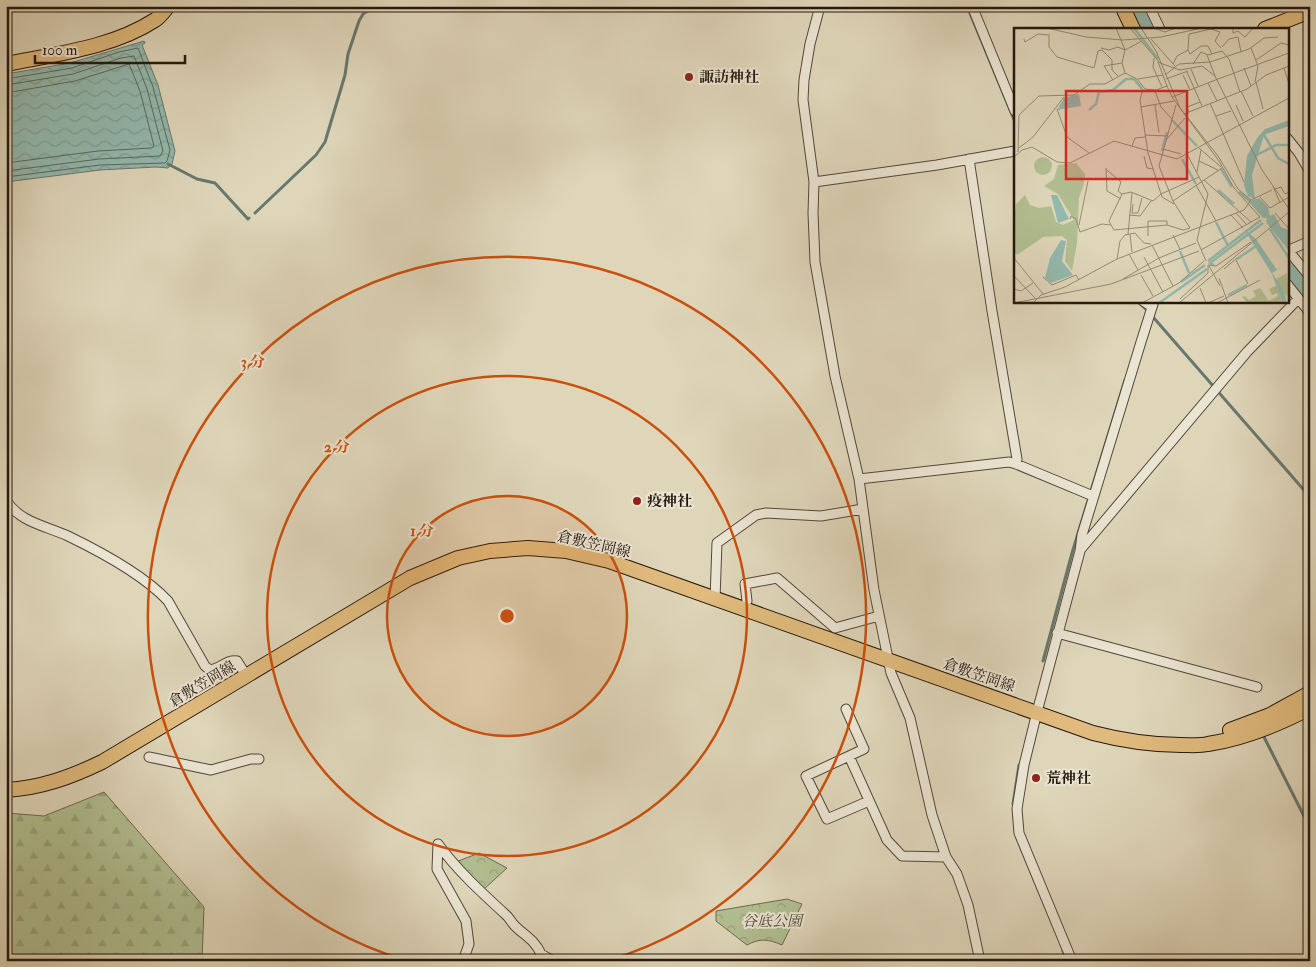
<svg xmlns="http://www.w3.org/2000/svg" width="1316" height="967" viewBox="0 0 1316 967" font-family="'IM FELL Double Pica','Noto Serif JP',serif">
<style>
.forest{fill:url(#forest-firs);stroke:#6c6a50}
.park{fill:url(#park-crowns);stroke:#6c6a50}
.water{fill:url(#water-waves);stroke:#67786e}
.lines{fill:none;stroke-linecap:round;stroke-linejoin:round}
.shore{stroke:#5c685e;stroke-width:1}
.stream{stroke:#67786e;stroke-width:3}
.river{stroke:#93b9ae;stroke-width:18}
.minor-casing{stroke:#544739;stroke-width:11}
.primary-casing{stroke:#26170e;stroke-width:16}
.minor{stroke:#eae4d2;stroke-width:9}
.primary{stroke:#e0bb7d;stroke-width:14}
.ring{fill:none;stroke:#cb4f0c;stroke-width:2.5}
.poi-dot{fill:#8f2418;stroke:#eae4d2;stroke-width:2}
.labels{text-anchor:middle;stroke-width:4;stroke-linejoin:round;paint-order:stroke}
.poi-label{font-size:15px;font-weight:bold;fill:#26170e;stroke:#eae4d2;text-anchor:start}
.street-label{font-size:15px;fill:#26170e;stroke:#eae4d2}
.park-label{font-size:15px;font-style:italic;fill:#504935;stroke:#eae4d2}
.inset-river{fill:none;stroke:#93b9ae;stroke-width:2.5}
.inset-road{fill:none;stroke:#958a75;stroke-width:1}
.view{fill:#d62828;fill-opacity:0.15;stroke:#d62828;stroke-width:2.5}
.inset-edge{fill:none;stroke:#26170e;stroke-width:2.5}
.centre{fill:#cb4f0c;stroke:#eae4d2;stroke-width:2.5}
.ring-label{font-size:15px;text-anchor:middle;font-weight:bold;fill:#cb4f0c;stroke:#eae4d2;stroke-width:4;stroke-linejoin:round;paint-order:stroke}
</style>
<defs>
<pattern id="forest-firs" width="22" height="20" patternUnits="userSpaceOnUse" patternTransform="scale(1.25)"><rect width="22" height="20" fill="#b1be91"/><path d="M5 1l3.5 6h-7zM16 11l3.5 6h-7z" fill="#98a37c"/></pattern>
<pattern id="park-crowns" width="20" height="18" patternUnits="userSpaceOnUse" patternTransform="scale(1.25)"><rect width="20" height="18" fill="#b1be91"/><path d="M2 6a3 3 0 1 1 6 0M12 15a3 3 0 1 1 6 0" fill="none" stroke="#98a37c"/></pattern>
<pattern id="water-waves" width="16" height="10" patternUnits="userSpaceOnUse" patternTransform="scale(1.25)"><rect width="16" height="10" fill="#93b9ae"/><path d="M0 5q4-4 8 0t8 0" fill="none" stroke="#7f9e94"/></pattern>
</defs>
<rect width="100%" height="100%" fill="#dfd6ba"/>
<filter id="stains"><feTurbulence type="fractalNoise" baseFrequency=".004" numOctaves="4"/><feColorMatrix values="0 0 0 0 .2 0 0 0 0 .09 0 0 0 0 .02 0 0 0 .5 -.17"/></filter>
<radialGradient id="worn" r=".72"><stop offset=".6" stop-color="#630" stop-opacity="0"/><stop offset="1" stop-color="#630" stop-opacity=".3"/></radialGradient>
<path class="forest" d="M104,792L204,907L202,961H6V813L44,816Z"/>
<path class="park" d="M479,853L507,868L483,890L456,862Z
M787,899L802,904L782,945C768,939 760,938 747,945L716,921V911Z"/>
<path class="water" d="M144,41L145,43L142,45L158,85L175,151L172,164L168,168L156,167L100,170L6,182V74L70,63Z"/>
<g class="lines">
<path class="shore" d="M6,79L72,68L119,52L138,48L153,87L170,150L167,161L165,163L100,165L6,177
M6,85L73,74L121,58L134,56L147,89L163,151L160,156L99,159L6,171
M6,93L75,81L129,64L140,91L154,146L152,148L98,151L6,163"/>
<path class="stream" d="M967,6L1015,122
M168,164L197,179L215,183L248,219L249,218
M255,213L316,155L325,142L345,75L348,54L359,21L363,14L369,10L387,6
M1137,301L1149,312
M1153,317L1310,497
M1043,661L1072,553L1125,380
M1263,735L1310,828
M1013,804L1019,765
M1063,951L1067,961"/>
<path class="river" d="M1138,6L1148,29
M1287,264L1310,292"/>
<defs>
<path id="minor" d="M820,6L810,44L804,80L803,100L814,182L813,213L815,262L835,376L859,479L874,590L891,673L910,718L932,815L946,857L957,874L968,905L980,961
M972,6L1015,111
M1149,6L1160,29
M1287,138L1299,153L1310,172
M969,159L992,311L1017,459L1016,464
M814,182L937,165L1015,151
M1287,249L1310,277
M1287,251L1310,241
M1287,284L1310,313
M1143,301L1152,307
M6,440V459
M859,479L1009,462L1016,464L1093,496
M6,500C19,522 46,526 68,536C99,551 144,575 168,601L205,666L210,670C220,669 227,659 237,661L247,677
M1080,550L1247,352L1298,299
M715,599L717,543L756,515L766,513L821,516L863,509
M747,601L745,584L777,578L835,628L879,616
M1057,633L1257,687
M846,709L864,749L849,756L887,840L902,856L946,857
M849,756L806,776L827,819L869,801
M149,757L211,770L251,759H259
M438,844C457,870 481,892 505,914C509,917 511,922 515,926C525,936 535,940 541,954L553,961
M438,844L437,869L466,921L469,944L463,961
M1072,961L1019,833L1017,809L1024,765L1037,712L1080,551L1082,535L1141,342L1154,301"/>
<path id="primary" d="M1122,6L1133,29
M1265,29L1310,11
M6,64C55,54 112,48 155,20C160,17 164,11 168,6
M1230,730L1270,715L1310,693
M6,790C41,788 71,777 102,762L410,578L458,558L490,551L528,548L566,551L609,561L1093,733C1124,741 1149,745 1181,745C1190,745 1199,746 1208,744C1243,739 1279,724 1310,708"/>
</defs>
<use href="#minor" class="minor-casing"/>
<use href="#primary" class="primary-casing"/>
<use href="#minor" class="minor"/>
<use href="#primary" class="primary"/>
</g>
<circle cx="507" cy="616" r="120" fill="#cb4f0c" fill-opacity=".12"/>
<g class="ring">
<circle cx="507" cy="616" r="120"/>
<circle cx="507" cy="616" r="240"/>
<path d="M405 960A359 359 0 1 1 609 960"/>
</g>
<g class="poi-dot">
<circle cx="689" cy="77" r="5"/>
<circle cx="637" cy="501" r="5"/>
<circle cx="1036" cy="778" r="5"/>
</g>
<g class="labels">
<g class="poi-label">
<text x="699" y="82">諏訪神社</text>
<text x="647" y="506">疫神社</text>
<text x="1046" y="783">荒神社</text>
</g>
<g class="street-label">
<text transform="translate(594 544) rotate(13)" y="5">倉敷笠岡線</text>
<text transform="translate(979 675) rotate(19)" y="5">倉敷笠岡線</text>
<text transform="translate(202 684) rotate(-31)" y="5">倉敷笠岡線</text>
</g>
<g class="park-label">
<text x="772" y="926">谷底公園</text>
</g>
</g>
<g transform="translate(1014 28)">
<rect width="275" height="275" fill="#dfd6ba"/>
<path d="M273,245L275,272L272,265V269L275,275L262,251ZM260,252L269,275H233L228,269L231,268L235,272L242,268L239,263L246,260L255,273L264,268L263,265L258,267L255,261L262,258Z" fill="#b1be91"/>
<path d="M62,135L71,146L70,156L65,170L63,215L58,243L51,233L53,212L48,208L29,209L3,227L0,224V191L2,176L11,167L16,177L25,180L37,178L42,194L49,197L60,192L44,166L30,158L40,151L44,137Z" fill="#b1be91"/>
<path d="M20 138a9 9 0 1 1 18 0a9 9 0 1 1-18 0Z" fill="#b1be91"/>
<path d="M65,66L67,78L43,82L50,70ZM275,92V98L250,107L238,147L241,171H246L254,179L256,188L260,186L267,199L275,202V223L252,194L253,190H249L235,174L241,171L234,168L230,157L233,128L243,110L251,101ZM37,167H43L55,191L44,195ZM230,201L242,211L263,242L275,234L258,245L268,259L273,275H269L258,246ZM47,212L52,213L48,233L59,247L37,255L31,250L36,230Z" fill="#93b9ae"/>
<path class="inset-river" d="M120,0L144,31M75,82L82,76L85,64L99,62L112,51H120L128,61M158,92L183,118M250,107L264,130L275,136M148,123L153,104M241,128L262,117H275M168,131L182,156M207,141L218,159M204,162L220,176M225,164L237,174M202,194L214,218M256,201L275,230M166,223L175,245M223,231L242,218M194,233L247,192M200,237L196,235L249,195M167,254L191,237M214,267L233,257M145,275L193,241"/>
<path class="inset-road" d="M33,0L72,9L109,12L147,9L188,0M102,0L111,22L108,35L111,45M116,0L146,35L166,42L188,38L201,48L248,142L275,181M127,0L142,23L166,80L204,128L224,161L237,172M140,0L151,4L162,0M219,0V5L224,3L231,9L239,0M35,6V19L43,29L80,40L84,23L88,22L98,32V42L104,48M224,9L227,24M10,11L11,14L24,6L34,7M137,11L161,38M208,19L215,11L224,9M87,20L95,22L104,19L111,22M237,20L244,38L241,54M111,22L128,13M174,22L175,6L197,1L206,4L201,13L207,20M174,22L176,26L187,18H194L198,26M208,23L215,31L226,64M193,27L201,48M140,30L139,39L148,59M242,32L267,15L275,17M144,34L153,58M159,36L163,28L174,22M179,36L187,24L194,27L208,23M230,40L237,58M270,40L275,56M177,41L184,58M173,44L188,78M151,47L165,36L196,34L235,21L250,10L264,9M169,47L176,62M124,51L149,47M152,51L174,43M204,51L275,25M99,52L90,38L108,35M242,54L249,81M194,55L203,73M129,61L126,72L134,125L148,169L160,176M141,63L147,79L158,91M227,63L239,88M158,69L205,133L220,160L246,189L187,222M196,75L230,154M141,77L145,105M162,77L145,138L159,173L176,200M222,77L229,93M127,79L160,73M43,81L53,109L75,125M175,84L173,79L186,74M170,86L233,61L252,47L275,38M202,88L217,83M131,107L152,108M152,112L171,90M118,118L121,110L131,109M5,120L19,109L50,69M185,120L207,139M149,121L167,126M4,124L5,87L25,68L60,67L76,56H91L111,45L123,51L131,61L142,62L153,58L158,69L204,51M173,126L194,166L183,212L192,233M130,128L133,140L139,141M0,129L8,122L18,119L43,134L56,135L100,113L163,131L275,70M185,133L204,142M92,140L93,163L107,171M93,142L107,154L104,163L108,166M183,144L187,122M190,152L237,194M182,157L202,193M259,158L266,175M261,161L267,159L271,166L275,164M108,166L117,164L139,173L147,166L185,149M246,169L256,180L275,169M159,173L208,140M119,176L118,185H124L128,170M222,185L233,197M261,185L275,201M115,187L126,188L137,173M217,187L229,200M56,191L57,188L62,191L66,204L88,196L97,197L100,202L153,197L169,202L176,200M65,197L74,153M97,197L95,193L108,166M114,206L118,165M116,206L118,224M159,207L166,221M134,208V193H153V197M138,217L159,258M115,226L124,242M130,229L149,264M0,230L29,266M103,231L106,213L111,207L121,205L130,215L137,216M222,232L234,256M195,238L206,258M210,241L223,230M127,247L139,268M0,248L22,271M29,249L38,257L62,247L65,252M205,250L214,275M109,251L145,230L182,215M186,260L192,275M0,261L7,263L19,255M166,271L194,245V237L202,238L237,214M0,275L97,256L185,223M19,275L27,267L51,259L103,231L230,182L237,172L258,162M128,275L165,255L190,233M165,275L275,184M194,275L210,268M203,275L246,252"/>
<path class="view" d="M52,63H173V151H52Z"/>
<rect width="275" height="275" class="inset-edge"/>
</g>
<circle cx="507" cy="616" r="8" class="centre"/>
<g class="ring-label">
<text x="253" y="367">3 分</text>
<text x="337" y="452">2 分</text>
<text x="422" y="536">1 分</text>
</g>
<rect width="1316" height="967" fill="none" stroke="#dfd6ba" stroke-width="25"/>
<rect x="8" y="8" width="1301" height="952" fill="none" stroke="#26170e" stroke-width="2.5"/>
<rect x="12" y="12" width="1291" height="942" fill="none" stroke="#26170e"/>
<path d="M35 55v8h150v-8" fill="none" stroke="#26170e" stroke-width="2.5"/>
<text x="42" y="55" font-size="15" fill="#26170e" stroke="#eae4d2" stroke-width="4" paint-order="stroke">100 m</text>
<rect width="100%" height="100%" filter="url(#stains)"/>
<rect width="100%" height="100%" fill="url(#worn)"/>
</svg>
